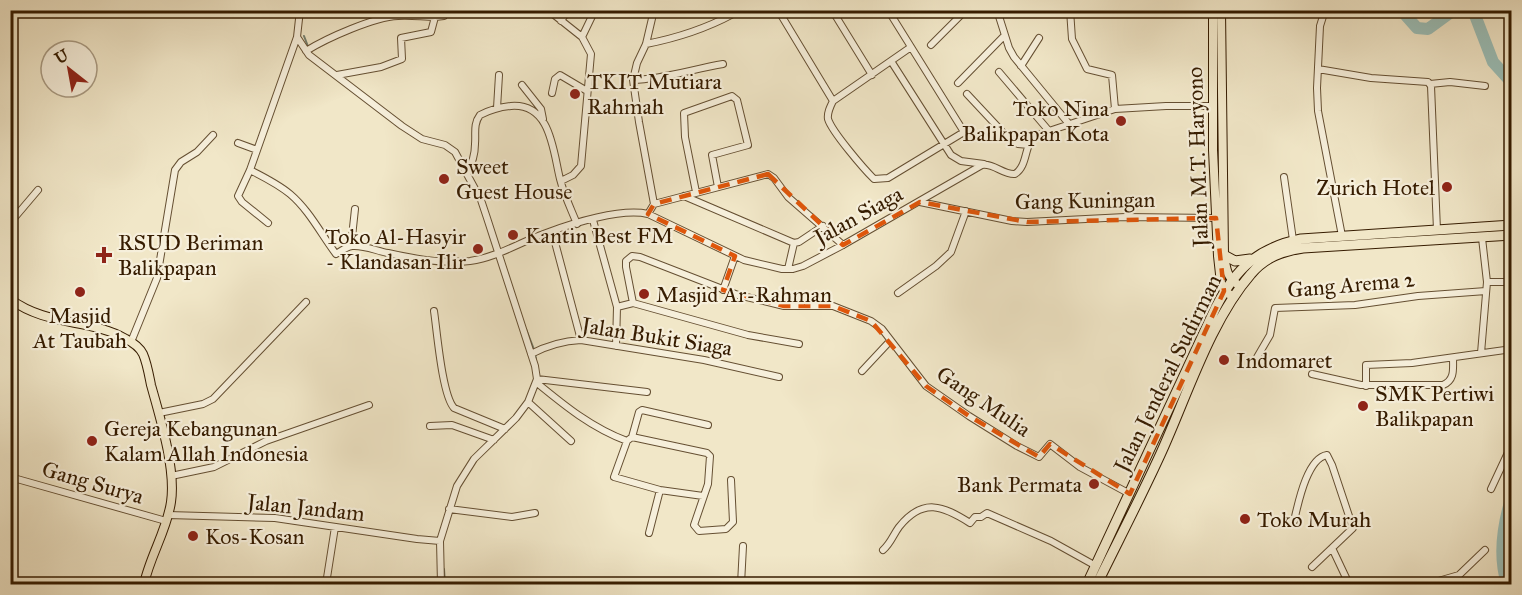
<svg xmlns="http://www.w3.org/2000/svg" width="1522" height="595" viewBox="0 0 1522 595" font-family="'IM FELL Great Primer',serif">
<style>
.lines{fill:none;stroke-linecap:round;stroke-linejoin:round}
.stream{stroke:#737e6e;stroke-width:2}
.river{stroke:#9bbfb8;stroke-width:12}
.minor-casing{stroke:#654f32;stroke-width:8}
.major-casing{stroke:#361c00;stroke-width:10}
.highway-casing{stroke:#361c00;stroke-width:11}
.minor{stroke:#f6efdb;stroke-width:6}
.major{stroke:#f1e7c8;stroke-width:8}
.highway{stroke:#f1e7c8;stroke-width:9}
.marked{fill:none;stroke:#df560b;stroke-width:4.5;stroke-dasharray:12 8;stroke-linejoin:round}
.poi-dot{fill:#8f2418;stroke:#f6efdb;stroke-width:2}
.labels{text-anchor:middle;stroke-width:4.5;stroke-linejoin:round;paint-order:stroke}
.poi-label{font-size:22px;fill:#361c00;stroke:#f6efdb;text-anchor:start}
.street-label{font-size:22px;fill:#361c00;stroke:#f6efdb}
</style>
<rect width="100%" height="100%" fill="#f1e7c8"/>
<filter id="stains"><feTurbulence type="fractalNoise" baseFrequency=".00333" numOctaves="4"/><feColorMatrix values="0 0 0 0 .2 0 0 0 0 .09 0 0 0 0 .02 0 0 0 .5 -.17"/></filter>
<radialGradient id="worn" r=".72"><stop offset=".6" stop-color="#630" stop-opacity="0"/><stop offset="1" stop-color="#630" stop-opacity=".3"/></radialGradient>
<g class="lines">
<path class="stream" d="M304,36L309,49
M526,329L535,352L536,360
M444,569L445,584"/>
<path class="river" d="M1401,10L1417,28L1428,29L1454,10
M1473,10L1493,62L1512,83
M1507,584C1498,555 1503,524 1512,496"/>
<defs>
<path id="minor" d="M300,10L297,37L309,55L402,126L422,139L445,145L455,152L481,200L487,218L535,366L537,379L528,402L516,418L474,459L457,486L440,541L441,584
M548,10L582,37
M778,10L833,101
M832,10L872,75
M888,10L964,132L888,178L874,179C864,169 832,132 828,119C827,113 830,107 833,101L911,47
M997,10L1009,48L1014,57L1069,124
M1070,10L1072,39L1087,69L1112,75L1115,109
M1325,10L1320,26L1317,88L1318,111L1342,236
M561,21L568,10
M646,44C677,38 705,29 733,14
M931,45L966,10
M306,51C327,38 374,17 398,16C410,15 423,17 435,17
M891,61L951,155L961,161L984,164
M1021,66L1039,38
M1318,69L1371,78L1428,82L1431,86L1437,230
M999,72L1049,131
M337,75L381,67L402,59L401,38L431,32L435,17L444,16L446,10
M633,80C664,79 693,69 723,64
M958,83L1004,36
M1430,84L1450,82L1485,86
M522,85L541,109L543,119
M552,93L555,79L560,75L587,91
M967,94L1010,140L1018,144L1029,145
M497,108L499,75
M238,143L257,150
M250,170C264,177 278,184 290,194C309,210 321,234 336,254C341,251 346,247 352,246C365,245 376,251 388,253C414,259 443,264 470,261C498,257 520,242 546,233C573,223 621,208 648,214L744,260L782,269H793L803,266L843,245L982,165C994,163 1003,175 1015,174C1029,165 1023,143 1037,135L1115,109L1166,106H1213
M467,173C472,164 475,155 475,144C476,134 473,124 480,115C490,110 500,107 511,106C551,103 553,151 560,179C564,195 571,209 577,224
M1284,177L1293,240
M561,181L573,175L581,166L591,54L582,37L595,10
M696,192L685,137L684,113L732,96L737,100L748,145L712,155L718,187
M684,196L794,243L799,242L823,226
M920,202L1012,221L1027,222L1125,217L1216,218
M654,204L639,122L633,80L637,63L646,44L654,10
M648,214L654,204L768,174L774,178L788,197L843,245
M593,220L617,307L616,346
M10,223L38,190
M268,223L242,202L238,196L250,170L297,37
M552,231L581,340
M351,246L355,209
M788,269L794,243
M1487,282H1512
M723,290L735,256
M898,293L936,266L951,252L966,211
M633,303L626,267V261L632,256L640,257L738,295L784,306H833L871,321L882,329L926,386L969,416L1017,446L1039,457L1050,444L1080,467L1130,494
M617,307L633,303L748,335L799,344
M434,311C437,331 442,395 454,408L505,429
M131,342L157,278L175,170L181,162L197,152L213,135
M1481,353L1487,282L1482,238
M531,354C548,345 562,341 581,340L704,360L779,377
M1256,359L1270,335L1275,308L1355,305L1418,296L1486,291
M862,371L890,341
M1312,374L1361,385H1443C1455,380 1453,369 1453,358
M537,379L647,392
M537,383C565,406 592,428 627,441L632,437L707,453L710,456L708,484L694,525L699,531L726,529L733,522L731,480
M1366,386V365L1412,363L1512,349
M528,402L571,441
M159,413L203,404L213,399L306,302
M430,426L452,425L494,440
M632,437L639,412L642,410L708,425
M627,441L614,477L660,490L703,496
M171,476L214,467L266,441L369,405
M10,477L166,521
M1491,489L1512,444
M449,509L512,517L535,513
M168,515L275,518L417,539L440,541
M1294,521C1298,504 1307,458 1327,455L1332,465L1353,528L1312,567
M649,533L660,490
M1332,548L1349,584
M883,550C891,543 893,535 899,527C923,497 943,506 970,523L975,517H981L987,513L1051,541L1096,566
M326,584L335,527
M741,584L743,546
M1428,584L1459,575L1485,550"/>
<path id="major" d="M1213,10V150L1218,256L1221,283L1224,291L1234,297
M1221,10L1224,255C1226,267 1226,276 1237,284
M10,299C48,327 89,318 126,339C132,342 140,348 143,354C147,363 149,375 151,385C160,417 176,469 171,502C167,530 150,556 144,584"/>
<path id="highway" d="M1224,255L1235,261L1250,259
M1087,584L1216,307C1236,268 1258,248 1301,239L1512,225
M1097,584C1118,541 1141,497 1161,453C1187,396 1210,321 1251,274C1265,257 1283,251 1303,248L1512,235"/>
</defs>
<use href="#minor" class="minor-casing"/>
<use href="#major" class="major-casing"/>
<use href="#highway" class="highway-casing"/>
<use href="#minor" class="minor"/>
<use href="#major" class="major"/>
<use href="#highway" class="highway"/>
</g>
<path class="marked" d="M768,174L843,245L920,202L1027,222L1216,218L1224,291L1130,494L1050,444L1039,457L969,416L926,386L871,321L833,306H784L723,290L735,256L648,214L654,204Z"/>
<g class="poi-dot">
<circle cx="575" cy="94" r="6"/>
<circle cx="1121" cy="121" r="6"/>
<circle cx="444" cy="179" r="6"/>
<circle cx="1447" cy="187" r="6"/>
<circle cx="513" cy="235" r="6"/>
<circle cx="478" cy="249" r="6"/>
<path d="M101 246h6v6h6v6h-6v6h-6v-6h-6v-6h6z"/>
<circle cx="80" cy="292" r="6"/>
<circle cx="644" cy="294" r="6"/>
<circle cx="1224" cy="360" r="6"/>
<circle cx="1363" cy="406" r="6"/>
<circle cx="92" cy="441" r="6"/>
<circle cx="1094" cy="484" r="6"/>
<circle cx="1245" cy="519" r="6"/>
<circle cx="193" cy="536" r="6"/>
</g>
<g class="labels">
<g class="poi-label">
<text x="587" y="89">TKIT Mutiara<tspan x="587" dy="25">Rahmah</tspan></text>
<text x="1109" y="116" text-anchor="end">Toko Nina<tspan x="1109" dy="25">Balikpapan Kota</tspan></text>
<text x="456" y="174">Sweet<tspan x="456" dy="25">Guest House</tspan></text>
<text x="1435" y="195" text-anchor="end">Zurich Hotel</text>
<text x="525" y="243">Kantin Best FM</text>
<text x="466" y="244" text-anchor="end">Toko Al-Hasyir<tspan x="466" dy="25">- Klandasan Ilir</tspan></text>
<text x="118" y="250">RSUD Beriman<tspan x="118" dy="25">Balikpapan</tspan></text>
<text x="656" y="302">Masjid Ar-Rahman</text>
<text x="80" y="323" text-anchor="middle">Masjid<tspan x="80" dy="25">At Taubah</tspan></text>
<text x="1236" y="368">Indomaret</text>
<text x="1375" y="401">SMK Pertiwi<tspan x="1375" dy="25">Balikpapan</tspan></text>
<text x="104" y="436">Gereja Kebangunan<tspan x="104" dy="25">Kalam Allah Indonesia</tspan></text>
<text x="1082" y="492" text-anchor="end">Bank Permata</text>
<text x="1257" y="527">Toko Murah</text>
<text x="205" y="544">Kos-Kosan</text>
</g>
<g class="street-label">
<text transform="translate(1197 157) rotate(-92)" y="8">Jalan M.T. Haryono</text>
<text transform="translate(1085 200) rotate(-1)" y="8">Gang Kuningan</text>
<text transform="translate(858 215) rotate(-29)" y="8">Jalan Siaga</text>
<text transform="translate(1351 284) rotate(-5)" y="8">Gang Arema 2</text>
<text transform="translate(657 336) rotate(9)" y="8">Jalan Bukit Siaga</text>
<text transform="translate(1167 373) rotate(-64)" y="8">Jalan Jenderal Sudirman</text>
<text transform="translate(984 401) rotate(34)" y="8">Gang Mulia</text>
<text transform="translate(93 482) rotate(16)" y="8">Gang Surya</text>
<text transform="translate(306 507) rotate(6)" y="8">Jalan Jandam</text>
</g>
</g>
<rect width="1522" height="595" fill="none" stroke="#f1e7c8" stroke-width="36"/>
<rect x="12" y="12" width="1498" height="571" fill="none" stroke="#361c00" stroke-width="3"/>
<rect x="18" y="18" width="1486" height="559" fill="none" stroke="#361c00" stroke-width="1.5"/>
<g transform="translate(69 69) rotate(329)"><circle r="28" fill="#f6efdb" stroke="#a99b83" stroke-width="1.5"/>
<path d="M0-4.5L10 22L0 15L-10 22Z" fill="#8f2418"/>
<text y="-9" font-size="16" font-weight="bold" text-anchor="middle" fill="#361c00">U</text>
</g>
<rect width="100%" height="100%" filter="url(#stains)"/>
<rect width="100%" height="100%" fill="url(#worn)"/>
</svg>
